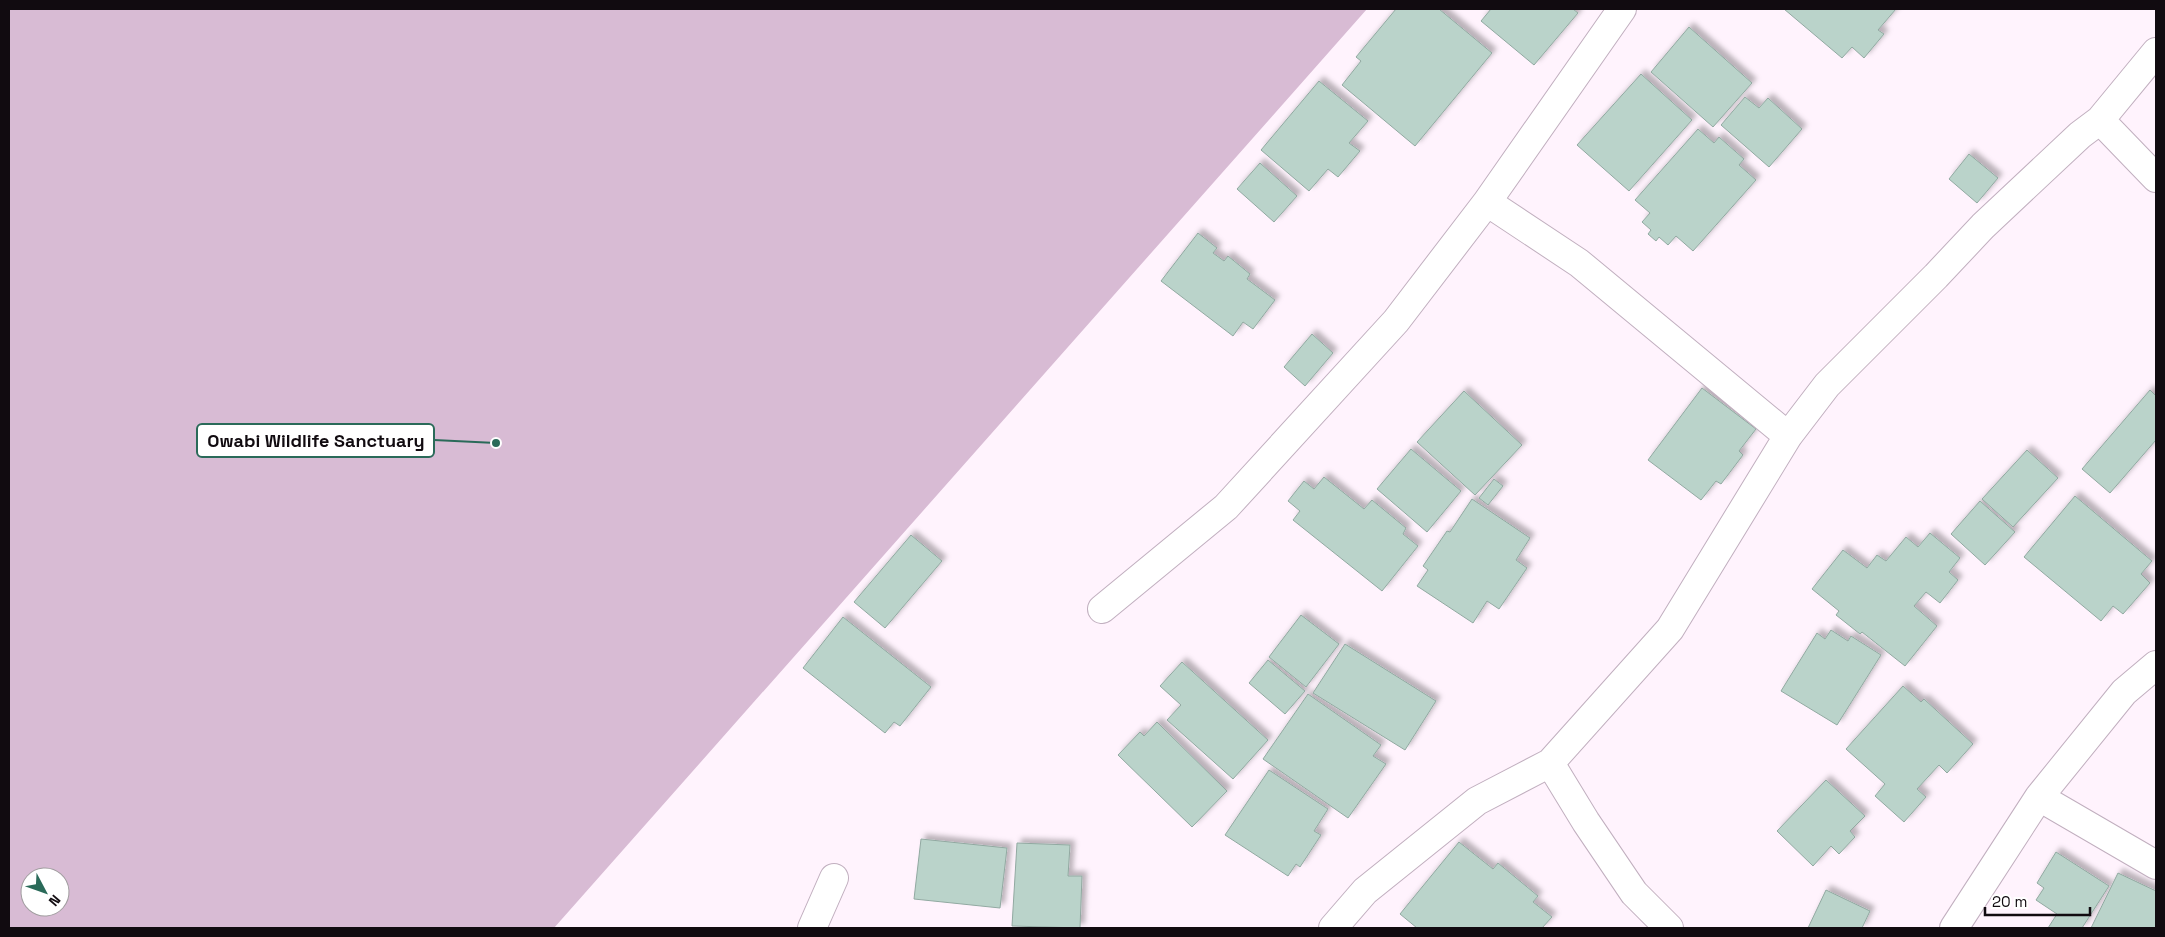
<svg xmlns="http://www.w3.org/2000/svg" width="2165" height="937" viewBox="0 0 2165 937" font-family="'Space Grotesk',sans-serif">
<style>
.green{fill:#d8bbd4;fill-rule:evenodd}
.building{fill:#bad3ca;stroke:#91a9a1;filter:url(#shadow)}
.lines{fill:none;stroke-linecap:round;stroke-linejoin:round}
.minor-casing{stroke:#c1afbf;stroke-width:30}
.minor{stroke:#fff;stroke-width:28}
.leader{fill:none;stroke:#2a6a59;stroke-width:2}
.callout-dot{fill:#2a6a59;stroke:#fff;stroke-width:2}
.callout{fill:#fff;stroke:#2a6a59;stroke-width:2}
.callout-label{font-size:18px;text-anchor:middle;font-weight:bold;fill:#110b10}
</style>
<defs>
<filter id="shadow"><feDropShadow dx="4.5" dy="-4.5" stdDeviation="2.5" flood-color="#0004"/></filter>
</defs>
<rect width="100%" height="100%" fill="#fff3fd"/>
<path class="green" d="M9,9H1367L554,928H9ZM30,877H60V907H30Z"/>
<path class="building" d="M1396,9H1439L1492,53L1415,146L1342,85L1361,61L1356,57Z
M1491,9H1573L1578,13L1534,65L1481,21Z
M1784,9H1896L1878,30L1884,34L1864,58L1852,47L1842,58Z
M1689,27L1752,83L1713,127L1651,72Z
M1641,74L1692,120L1629,191L1577,145Z
M1319,81L1368,121L1349,143L1360,151L1338,177L1328,169L1309,191L1261,150Z
M1745,97L1759,108L1768,98L1802,129L1769,167L1721,125Z
M1698,129L1714,143L1719,137L1744,159L1739,165L1756,180L1693,251L1676,236L1668,245L1659,237L1656,241L1648,234L1651,230L1642,222L1650,213L1635,200Z
M1969,154L1998,178L1977,203L1949,179Z
M1260,163L1297,196L1274,222L1237,189Z
M1198,233L1217,248L1213,253L1224,261L1228,256L1250,274L1247,279L1275,300L1253,329L1243,322L1233,336L1161,281Z
M1312,334L1333,353L1305,386L1284,367Z
M1702,388L1756,429L1739,451L1743,455L1721,484L1716,481L1701,500L1648,460Z
M2150,390L2156,396V440L2110,493L2082,469Z
M1464,391L1522,445L1475,495L1417,442Z
M1411,449L1461,491L1427,532L1377,489Z
M2027,450L2058,478L2013,527L1982,499Z
M1324,477L1364,509L1372,500L1406,528L1403,534L1418,546L1382,591L1293,520L1300,511L1288,501L1304,481L1314,489Z
M1494,479L1503,486L1488,505L1479,498Z
M2075,496L2152,561L2141,574L2150,583L2123,614L2113,606L2101,621L2024,557Z
M1472,499L1530,538L1516,560L1527,568L1499,609L1487,601L1473,623L1417,586L1428,570L1423,566L1447,531L1450,532Z
M1980,501L2015,532L1985,565L1951,534Z
M1930,533L1960,558L1949,572L1958,580L1940,603L1926,592L1914,606L1937,626L1905,666L1862,632L1860,634L1836,615L1839,611L1812,589L1843,550L1867,568L1877,555L1886,561L1906,537L1918,547Z
M911,535L942,561L885,628L854,602Z
M1301,615L1339,644L1306,687L1269,657Z
M843,617L931,687L900,726L894,722L885,733L803,668Z
M1831,630L1848,641L1851,636L1881,655L1837,725L1781,691L1817,633L1825,639Z
M1345,644L1436,701L1405,750L1313,693Z
M1268,660L1305,691L1285,714L1249,683Z
M1182,662L1268,740L1233,779L1167,720L1181,705L1160,686Z
M1903,686L1921,702L1924,699L1973,744L1947,773L1939,765L1917,789L1926,797L1904,822L1875,796L1885,784L1846,749Z
M1308,694L1381,745L1373,756L1386,764L1348,818L1263,759Z
M1157,722L1227,791L1192,827L1118,755L1140,732L1144,736Z
M1269,770L1328,809L1314,831L1321,835L1300,867L1296,864L1288,876L1225,835Z
M1826,780L1865,816L1850,831L1855,837L1839,854L1831,846L1813,866L1777,831Z
M921,839L1007,848L1000,908L914,899Z
M1459,842L1493,869L1498,863L1538,896L1533,902L1552,917L1542,928H1417L1400,914Z
M1017,843L1070,845L1068,876H1082L1080,928L1012,926Z
M2056,852L2109,886L2082,928H2048L2057,914L2036,900L2044,888L2037,883Z
M2118,873L2156,891V928H2091Z
M1826,890L1870,911L1862,928H1808Z"/>
<g class="lines">
<defs>
<path id="minor" d="M1622,9L1487,202L1579,263L1788,436
M2100,120L2156,52
M1102,609L1226,507L1396,321L1487,202
M2039,797L2156,865
M812,928L834,878
M1333,928L1365,891L1477,801L1550,763
M1669,928L1634,893L1586,822L1550,763L1670,629L1788,436L1827,385L1936,276L1983,226L2080,135L2100,120L2156,178
M1954,928L2039,797L2124,692L2156,665"/>
</defs>
<use href="#minor" class="minor-casing"/>
<use href="#minor" class="minor"/>
</g>
<path class="leader" d="M496 443L434 440"/>
<circle class="callout-dot" cx="496" cy="443" r="5"/>
<rect class="callout" x="197" y="424" width="237" height="33" rx="5"/>
<g class="callout-label">
<text x="316" y="447">Owabi Wildlife Sanctuary</text>
</g>
<rect width="2165" height="937" fill="none" stroke="#110b10" stroke-width="20"/>
<g transform="translate(45 892) rotate(131)"><circle r="24" fill="#ffffff" stroke="#a09d9f"/>
<path d="M0-4L9 19L0 12L-9 19Z" fill="#2a6a59"/>
<text y="-8" font-size="14" font-weight="bold" text-anchor="middle" fill="#110b10">N</text>
</g>
<path d="M1985 907v8h105v-8" fill="none" stroke="#110b10" stroke-width="2.5"/>
<text x="1992" y="907" font-size="15" fill="#110b10" stroke="#ffffff" stroke-width="4" paint-order="stroke">20 m</text>
</svg>
